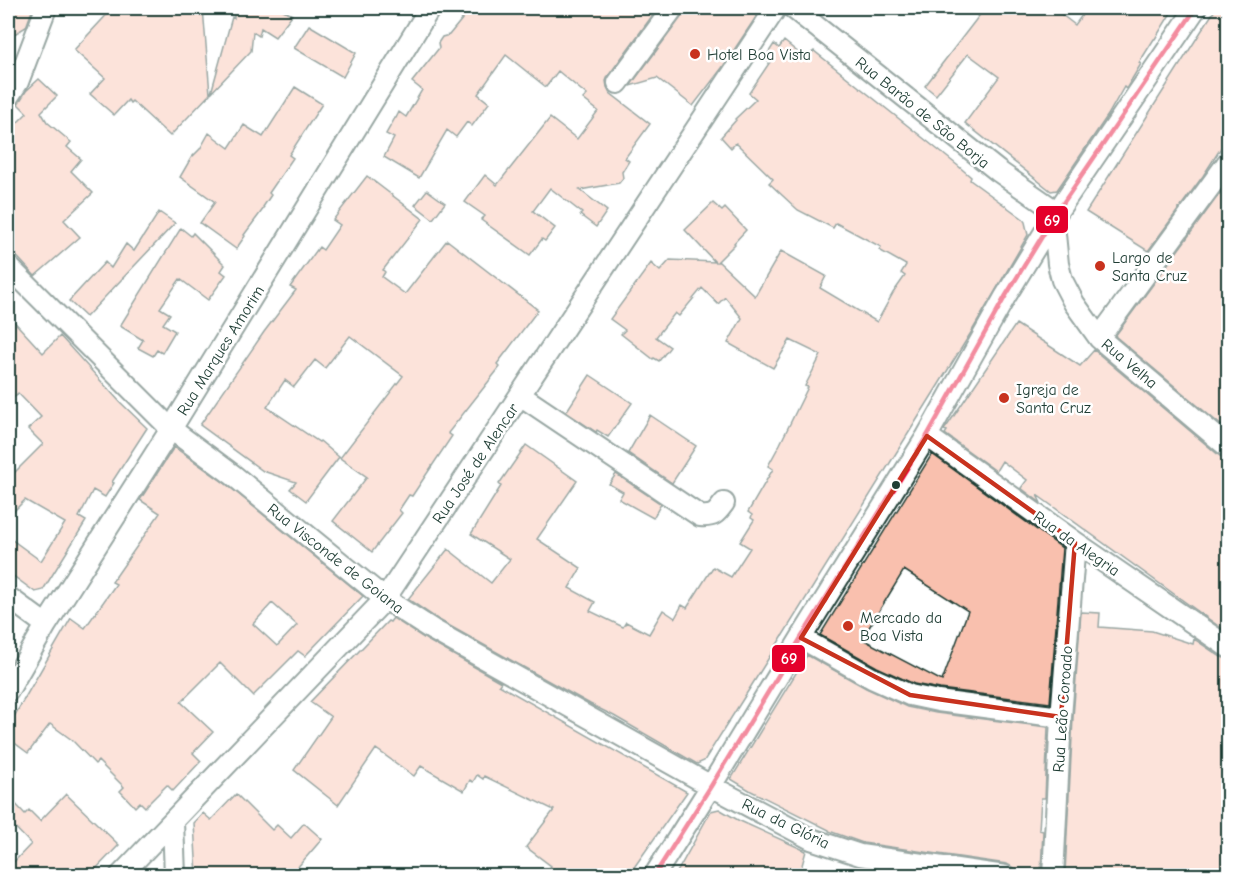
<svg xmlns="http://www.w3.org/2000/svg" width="1236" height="883" viewBox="0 0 1236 883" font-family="'Comic Neue',sans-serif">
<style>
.building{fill:#f9c0ae;stroke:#1f3d34;stroke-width:1.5;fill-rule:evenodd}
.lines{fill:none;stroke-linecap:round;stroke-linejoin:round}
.minor-casing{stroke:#1f3d34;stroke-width:24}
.minor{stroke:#fff;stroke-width:20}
.bus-1-casing{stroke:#fff;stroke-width:9}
.bus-1{stroke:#e4002b;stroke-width:4.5}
.marked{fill:none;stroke:#c8321e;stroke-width:4.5;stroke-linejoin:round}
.poi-dot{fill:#c8321e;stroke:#fff;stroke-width:2}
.bus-dot{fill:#1f3d34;stroke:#fff;stroke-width:2}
.labels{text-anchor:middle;stroke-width:5;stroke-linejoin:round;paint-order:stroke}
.poi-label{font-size:16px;fill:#1f3d34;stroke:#fff;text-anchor:start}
.street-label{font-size:16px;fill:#1f3d34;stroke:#fff}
.line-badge{stroke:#fff;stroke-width:2}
.badge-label{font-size:16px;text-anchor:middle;font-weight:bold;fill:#fff}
</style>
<rect width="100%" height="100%" fill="#fff"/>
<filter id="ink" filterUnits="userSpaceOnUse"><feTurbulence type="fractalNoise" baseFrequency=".0167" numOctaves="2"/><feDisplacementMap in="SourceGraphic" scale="12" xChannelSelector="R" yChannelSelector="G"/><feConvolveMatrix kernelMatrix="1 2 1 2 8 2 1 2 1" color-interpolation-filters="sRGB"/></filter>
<g filter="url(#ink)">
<path class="building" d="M8,8H33L26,27L8,38Z
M113,8H203L210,94L170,136L132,101L130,103L128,100L114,115L90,94L105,78L74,50Z
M234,8H280L292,15L275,37L261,28L259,36L253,32L251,51L211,93L232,17L234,18Z
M471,8H658L608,76L606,81L607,87L610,93L650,124L625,158L629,161L622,172L623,178L619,183L580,190L607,211L596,227L580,215L582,213L550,188L533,211L555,228L545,241L542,239L530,255L481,220L485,216L465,202L485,175L497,185L550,118L577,139L598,111L583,99L587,95L558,71L546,87L506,55L478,94L489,103L472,126L467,122L456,137L447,130L419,178L384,157L394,138L386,134L395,118H396L399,112L406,117L422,90L412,82L439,48L438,43L442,37L449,35L463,18L461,16Z
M685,8H762L722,68L693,106L657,78L630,86L683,15Z
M985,8H1053L1075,25L1087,8H1174L1155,39H1154L1139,63L1141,64L1126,89L1124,87L1108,115L1057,190L1051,191L965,123L999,77L968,54L936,95L925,86Z
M1216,8H1228V137L1203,176L1148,251L1086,212Z
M309,25L356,53L343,77L294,48Z
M784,41L805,58L814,51L957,165L971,177L970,180L1022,218L1025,222L1028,235L972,331L750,688L704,761L697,764L614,716L590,704L439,620L408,599L448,549L491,583L510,559L471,534L501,486L499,484L526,445L577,481L537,539L581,568L569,588L595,602L590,611L623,627L626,622L649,634L663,610L675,618L682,605L687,608L713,567L731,577L750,548L740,542L754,520L751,518L752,515L748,512L773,469L768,466L780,444L808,387L805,386L821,355L790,340L773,368L728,343L742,318L725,297L718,304L702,288L679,316L675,313L656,337L670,347L659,361L654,358L653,359L621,334L625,330L610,319L651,263L660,271L670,260L715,262L685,230L713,203L722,211L725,208L746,230L734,243L735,244L717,262H719L755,296L781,251L826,276L820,288L877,322L893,293L905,276L901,273L906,265L879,250L881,247L836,223L833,228L798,210L769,183L773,179L736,143L731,148L721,137L736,120L735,119L756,99L749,93L770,62L765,58L774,44L779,48Z
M39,79L57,96L41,112L47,122L71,142L67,147L81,159L71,171L93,193L64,220L80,237L35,276L8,247V132L27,113L18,104L26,91Z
M295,87L322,104L289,155L293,158L269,193L271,195L263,207L264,208L244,235L245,236L236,249L200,223L215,202L180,177L191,158L200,149L209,133L229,148L244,125L263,137Z
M367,176L423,219L383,270L385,272L382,277L405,294L447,240L538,310L497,364L500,367L448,433L452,436L412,496L409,495L399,510L402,513L372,552L333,521L367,477L340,458L403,376L350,336L325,368L315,360L294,387L285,380L267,407L319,442L320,441L339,457L306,501L290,489L296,482L263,471L200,425L264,332L296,290L290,287L319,247L323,250L340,225L333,220Z
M1226,185L1228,186V418L1222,426L1115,336Z
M427,190L445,203L433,219L415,205Z
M159,212L175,223L86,317L69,301L105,262L111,268L126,244L134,251Z
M181,228L191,236L193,233L225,265L221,271L226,275L208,300L180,279L160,308L170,314L163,324L175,331L162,353L157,350L153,356L138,348L143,340L120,326Z
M8,315L43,353L60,336L120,402L147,428L112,482L114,483L105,497L93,490L79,517L86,521L43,590L35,592L8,572V537L41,561L65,523L25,500L8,517V479L43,444L28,429L41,417L18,393L8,403Z
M1016,324L1080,366L1094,350L1220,456L1228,460V633L1037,495L1041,503L1021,488L1027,480L1002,461L996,471L945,434L947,431L944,430L947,426Z
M590,375L632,403L608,437L597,430L596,432L566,412Z
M650,415L696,446L672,483L628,453Z
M174,447L226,484L363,596L305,656L298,651L253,696L220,663L181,702L213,732L193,753L201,761L173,791L167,785L145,807L140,802L135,807L120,791L124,787L98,761L95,764L72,740L50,724L28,753L8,738V727L71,618L85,628L116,584L112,582L160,513L140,500ZM272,603L297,625L277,646L253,624Z
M932,454L1062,548L1050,703L940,689L914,684L877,667L820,635ZM904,570L968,611L942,681L862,639Z
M616,474L661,504L653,518L619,499L623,492L609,484Z
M1081,612L1100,613L1099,627L1152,631L1193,644L1194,639L1221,657L1228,659V761L1220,795L1228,796V876H1110L1065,873L1073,718Z
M393,618L427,640L501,682L499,685L687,792L628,876H544L551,866L526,847L554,810L484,776L483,779L477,775L473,782L470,780L464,791L421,766L414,776L376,749L338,805L294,770L331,717L310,702L388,621L390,622Z
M807,655L866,688L907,707L936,713L1048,727L1045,798H1041L1039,830L1043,831L1041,870L1014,869L1007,864L863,843L829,831V830L751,791L731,779Z
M66,794L119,845L89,876H8V868L31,844L8,820V796L25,814L29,810L40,821Z
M236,794L272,830L277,825L291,838L304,823L322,839L290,876H197L194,823L203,813L211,820Z
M719,809L738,820L806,851L799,876H675L711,811Z"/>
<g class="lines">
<defs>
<path id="minor" d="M793,8L998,171L1057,212
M618,83L673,8
M8,97L18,82L46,8
M1049,226L1055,234L1058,264L1062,280L1074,303L1099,338L1228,447
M8,266L171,429L233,475L385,599L433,630L711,786L811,839L860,855L1005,876
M1099,338L1228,162
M520,395L700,516C714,517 716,514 724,503
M927,436L1075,542L1228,647
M8,597L46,625
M801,638L872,678L910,695L938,701L1061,717
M8,691L46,625L171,429L430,8
M173,821L175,876
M120,876L385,599L776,8
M654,876L711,786L801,638L927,436L1005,297L1057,212L1196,8
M1053,876L1061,717L1075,542"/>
</defs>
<use href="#minor" class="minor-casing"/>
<use href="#minor" class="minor"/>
<defs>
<path id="bus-1" d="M654,876L711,786L801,638L927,436L1005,297L1057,212L1196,8"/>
</defs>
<use href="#bus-1" class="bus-1-casing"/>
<use href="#bus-1" class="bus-1"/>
</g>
</g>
<path d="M0 0H1236V883H0ZM927,436L1075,542L1061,717L910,695L801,638Z" fill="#fff" fill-opacity=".55" fill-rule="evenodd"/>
<path class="marked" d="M927,436L1075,542L1061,717L910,695L801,638Z"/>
<g class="poi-dot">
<circle cx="695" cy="54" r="6"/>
<circle cx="1100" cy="266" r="6"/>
<circle cx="1004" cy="398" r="6"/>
<circle cx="848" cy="626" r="6"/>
</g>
<circle class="bus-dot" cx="896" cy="485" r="5"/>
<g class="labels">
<g class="poi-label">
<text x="707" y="60">Hotel Boa Vista</text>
<text x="1112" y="263">Largo de<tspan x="1112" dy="18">Santa Cruz</tspan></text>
<text x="1016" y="395">Igreja de<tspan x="1016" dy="18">Santa Cruz</tspan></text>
<text x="860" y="623">Mercado da<tspan x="860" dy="18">Boa Vista</tspan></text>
</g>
<g class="street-label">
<text transform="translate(923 112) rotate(39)" y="6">Rua Barão de São Borja</text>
<text transform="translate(220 350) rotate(-58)" y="6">Rua Marques Amorim</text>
<text transform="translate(1130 363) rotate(40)" y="6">Rua Velha</text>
<text transform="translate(475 463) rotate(-56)" y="6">Rua José de Alencar</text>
<text transform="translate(1077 543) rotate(35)" y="6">Rua da Alegria</text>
<text transform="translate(336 558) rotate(38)" y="6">Rua Visconde de Goiana</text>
<text transform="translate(1062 709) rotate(-86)" y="6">Rua Leão Coroado</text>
<text transform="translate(786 823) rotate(26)" y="6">Rua da Glória</text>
</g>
</g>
<g class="line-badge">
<rect x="1035" y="205" width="34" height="29" rx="6" fill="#e4002b"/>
<rect x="771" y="644" width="35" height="29" rx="6" fill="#e4002b"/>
</g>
<g class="badge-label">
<text x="1052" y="226">69</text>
<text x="789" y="664">69</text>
</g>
<rect width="1236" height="883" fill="none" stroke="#fff" stroke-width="30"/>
<rect x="15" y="15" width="1206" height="853" fill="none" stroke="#1f3d34" stroke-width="2" filter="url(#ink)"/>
</svg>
